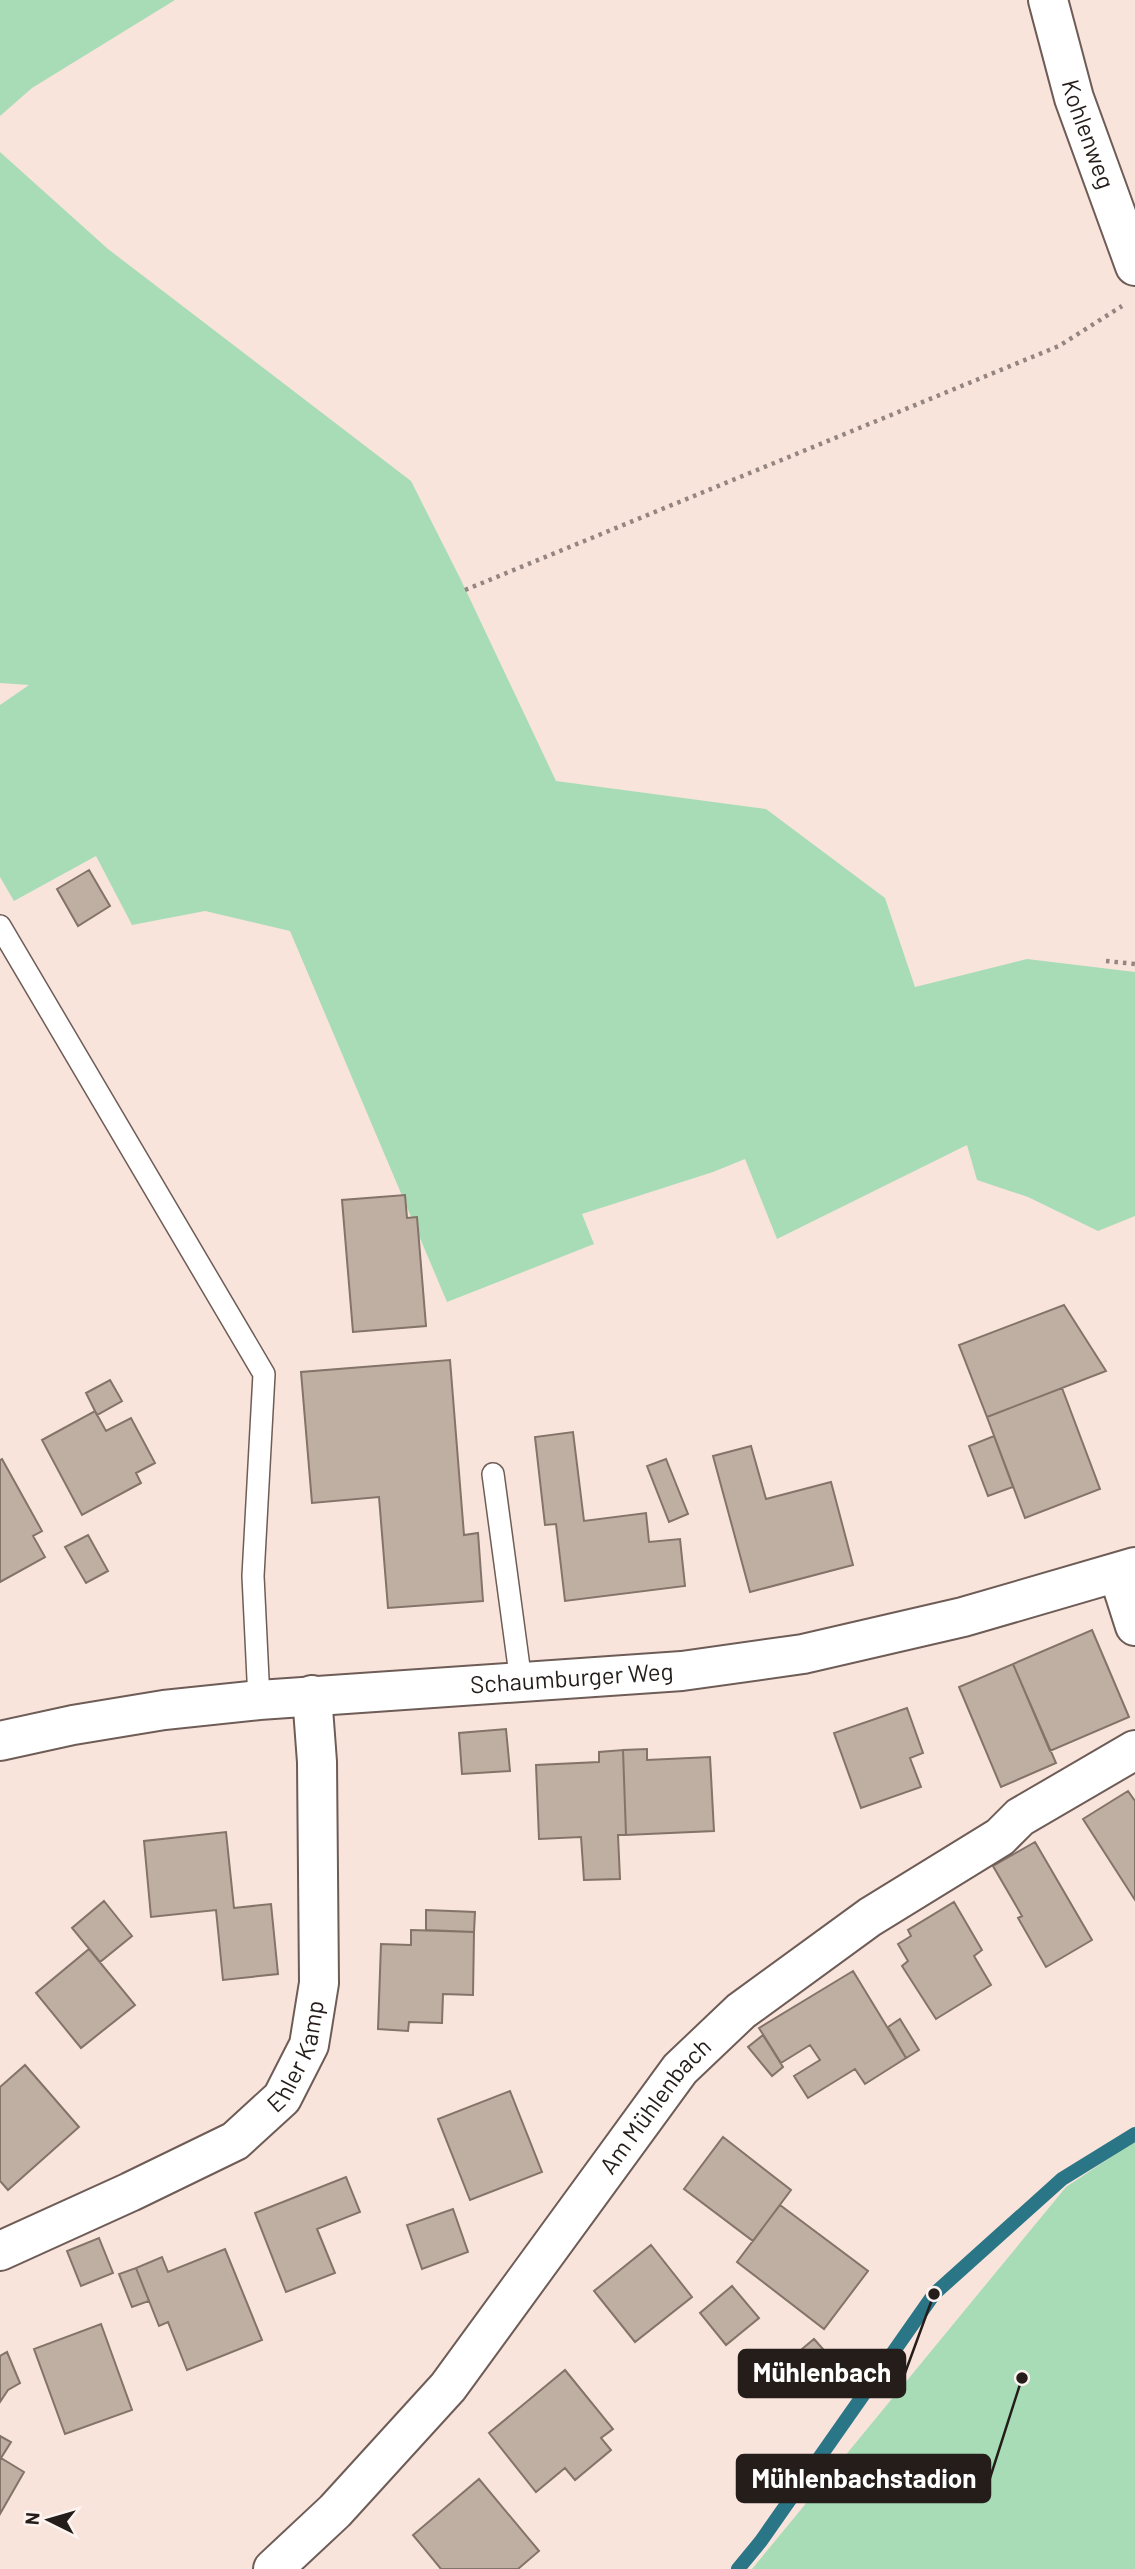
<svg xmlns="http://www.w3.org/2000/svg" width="1135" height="2569" viewBox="0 0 1135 2569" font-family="Barlow,sans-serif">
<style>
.green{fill:#a8dcb6}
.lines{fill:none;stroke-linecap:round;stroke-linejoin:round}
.stream{stroke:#2a7586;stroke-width:14}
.building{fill:#bfaea2;stroke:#837368;stroke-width:2}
.lane-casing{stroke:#6e5c56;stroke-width:24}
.street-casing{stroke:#6e5c56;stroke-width:42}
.secondary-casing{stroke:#6e5c56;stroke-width:42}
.path{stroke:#948580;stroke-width:4.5;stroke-dasharray:3.5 5;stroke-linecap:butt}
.lane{stroke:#fff;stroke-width:21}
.street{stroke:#fff;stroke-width:38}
.secondary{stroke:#fff;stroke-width:38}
.labels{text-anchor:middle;stroke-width:5;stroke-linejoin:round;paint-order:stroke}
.street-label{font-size:24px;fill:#241d1a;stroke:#fdf4f1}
.leader{fill:none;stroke:#241d1a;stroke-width:2.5}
.callout-dot{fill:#241d1a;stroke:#fdf4f1;stroke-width:2.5}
.callout{fill:#241d1a;stroke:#241d1a;stroke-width:2.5}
.callout-label{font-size:26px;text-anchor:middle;font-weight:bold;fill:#fff}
</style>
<rect width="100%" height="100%" fill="#f9e4dc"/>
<path class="green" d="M0,0H175L32,88L0,116Z
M0,152L108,249L411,481L460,578L556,781L766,809L885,898L915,987L1027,959L1135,972V1216L1098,1231L1028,1197L977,1180L967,1145L777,1239L745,1159L713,1172L582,1214L594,1244L447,1302L290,931L205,911L132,925L96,856L14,901L0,877V705L29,685L0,683Z
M1135,2141V2569H752L1066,2187Z"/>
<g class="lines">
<path class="stream" d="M738,2569L761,2541L934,2294L1062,2179L1135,2134"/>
</g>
<path class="building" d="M89,870L110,906L78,926L57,889Z
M405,1195L407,1218L417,1217L426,1326L353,1332L342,1200Z
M1064,1305L1106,1371L987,1417L959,1345Z
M450,1360L464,1535L478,1533L483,1601L388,1608L379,1497L312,1503L301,1372Z
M110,1380L122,1401L97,1415L86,1393Z
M1062,1388L1100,1489L1025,1518L987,1417Z
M95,1411L106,1431L131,1418L155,1463L136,1473L141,1483L82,1515L42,1440Z
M573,1432L584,1521L646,1513L649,1542L680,1539L685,1586L565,1601L556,1524L545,1525L535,1437Z
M994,1436L1013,1487L988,1496L969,1446Z
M751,1446L766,1499L831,1482L853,1565L750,1592L713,1456Z
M2,1459L42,1531L33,1536L45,1557L0,1582V1460Z
M666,1459L688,1514L669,1522L647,1466Z
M88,1535L108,1571L86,1583L65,1547Z
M1092,1630L1129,1717L1050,1751L1013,1664Z
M1013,1664L1056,1763L1001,1787L959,1687Z
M907,1708L923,1753L910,1758L921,1787L861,1808L834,1733Z
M506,1729L510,1771L462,1774L459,1733Z
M647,1749V1760L710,1757L714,1831L626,1835L623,1750Z
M623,1750L626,1835H618L620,1879L584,1880L581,1837L539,1839L536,1765L599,1762V1752Z
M1128,1791L1135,1801V1900L1083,1819Z
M226,1832L234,1908L271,1904L278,1974L223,1980L216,1910L151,1917L144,1841Z
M1035,1842L1092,1940L1046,1967L1018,1918L1022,1916L993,1866Z
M104,1901L132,1936L100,1962L72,1928Z
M954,1902L982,1950L974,1956L991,1985L936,2019L902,1966L908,1961L898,1944L911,1936L908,1930Z
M426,1910L475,1912L474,1932L426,1930Z
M411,1930L474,1932L473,1995L443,1994L442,2023L409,2022L408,2031L378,2029L381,1944L411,1945Z
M89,1949L135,2005L81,2048L36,1993Z
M853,1971L906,2058L865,2084L855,2069L808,2098L794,2076L820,2060L810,2045L781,2063L759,2028Z
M900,2019L919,2050L906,2058L888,2027Z
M763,2035L783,2067L772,2076L748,2047Z
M25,2065L79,2127L8,2190L0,2181V2087Z
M510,2091L542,2172L470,2200L438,2119Z
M723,2137L791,2190L753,2241L684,2189Z
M346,2177L360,2212L317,2229L335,2273L286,2292L255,2213Z
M780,2205L868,2271L824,2329L737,2262Z
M453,2209L468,2252L422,2269L407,2225Z
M99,2238L113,2273L81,2286L67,2251Z
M651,2245L692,2297L635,2342L594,2291Z
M225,2249L262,2340L187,2370L168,2322L159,2326L136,2268L162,2257L168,2272Z
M136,2268L149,2301L132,2307L119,2274Z
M732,2286L759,2318L726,2345L700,2313Z
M101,2324L132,2410L65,2434L34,2349Z
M814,2339L847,2376L829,2391L796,2354Z
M7,2352L20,2383L8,2390L0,2402V2356Z
M565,2370L613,2429L601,2438L611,2450L575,2480L565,2468L536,2492L489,2433Z
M0,2436L11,2442L1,2458L24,2472L0,2514Z
M479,2479L539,2551L518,2569H441L413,2535Z"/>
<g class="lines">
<defs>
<path id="lane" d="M0,926L264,1374L253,1576L259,1700
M493,1474L521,1682"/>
<g id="street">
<path id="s1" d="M1048,0L1074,98L1135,266"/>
<path d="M1118,1573L1135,1626"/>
<path id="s2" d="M0,2251L130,2192L235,2141L282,2098L309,2045L319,1983L317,1762L312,1695"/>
<path id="s3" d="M273,2569L335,2511L448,2387L680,2069L741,2011L870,1917L1000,1837L1020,1817L1135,1750"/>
</g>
<g id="secondary">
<path id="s4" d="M0,1741L73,1725L164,1710L259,1700L682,1671L803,1654L963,1617L1135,1567"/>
</g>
</defs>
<use href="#lane" class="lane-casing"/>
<use href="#street" class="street-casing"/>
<use href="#secondary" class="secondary-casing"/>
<path class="path" d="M465,590L1059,346L1122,306
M1106,961L1135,964"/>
<use href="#lane" class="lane"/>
<use href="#street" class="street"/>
<use href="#secondary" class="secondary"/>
</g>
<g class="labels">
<g class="street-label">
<text dy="8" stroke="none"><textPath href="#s1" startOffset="140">Kohlenweg</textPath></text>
<text dy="8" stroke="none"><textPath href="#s4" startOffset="576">Schaumburger Weg</textPath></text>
<text dy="8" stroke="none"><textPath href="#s2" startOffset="368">Ehler Kamp</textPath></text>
<text dy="8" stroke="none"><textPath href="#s3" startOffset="602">Am Mühlenbach</textPath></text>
</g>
</g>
<path class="leader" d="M934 2294L905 2373M1022 2378L990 2478"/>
<g class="callout-dot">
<circle cx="934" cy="2294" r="7"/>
<circle cx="1022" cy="2378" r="7"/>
</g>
<g class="callout">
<rect x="739" y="2350" width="166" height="47" rx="7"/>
<rect x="737" y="2455" width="253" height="47" rx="7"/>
</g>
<g class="callout-label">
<text x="822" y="2382">Mühlenbach</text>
<text x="864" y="2488">Mühlenbachstadion</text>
</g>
<g transform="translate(49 2520) rotate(275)" stroke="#fdf4f1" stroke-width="5" paint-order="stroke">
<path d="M0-5L12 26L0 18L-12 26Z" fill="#241d1a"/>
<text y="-10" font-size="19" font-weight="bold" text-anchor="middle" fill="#241d1a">N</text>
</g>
</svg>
